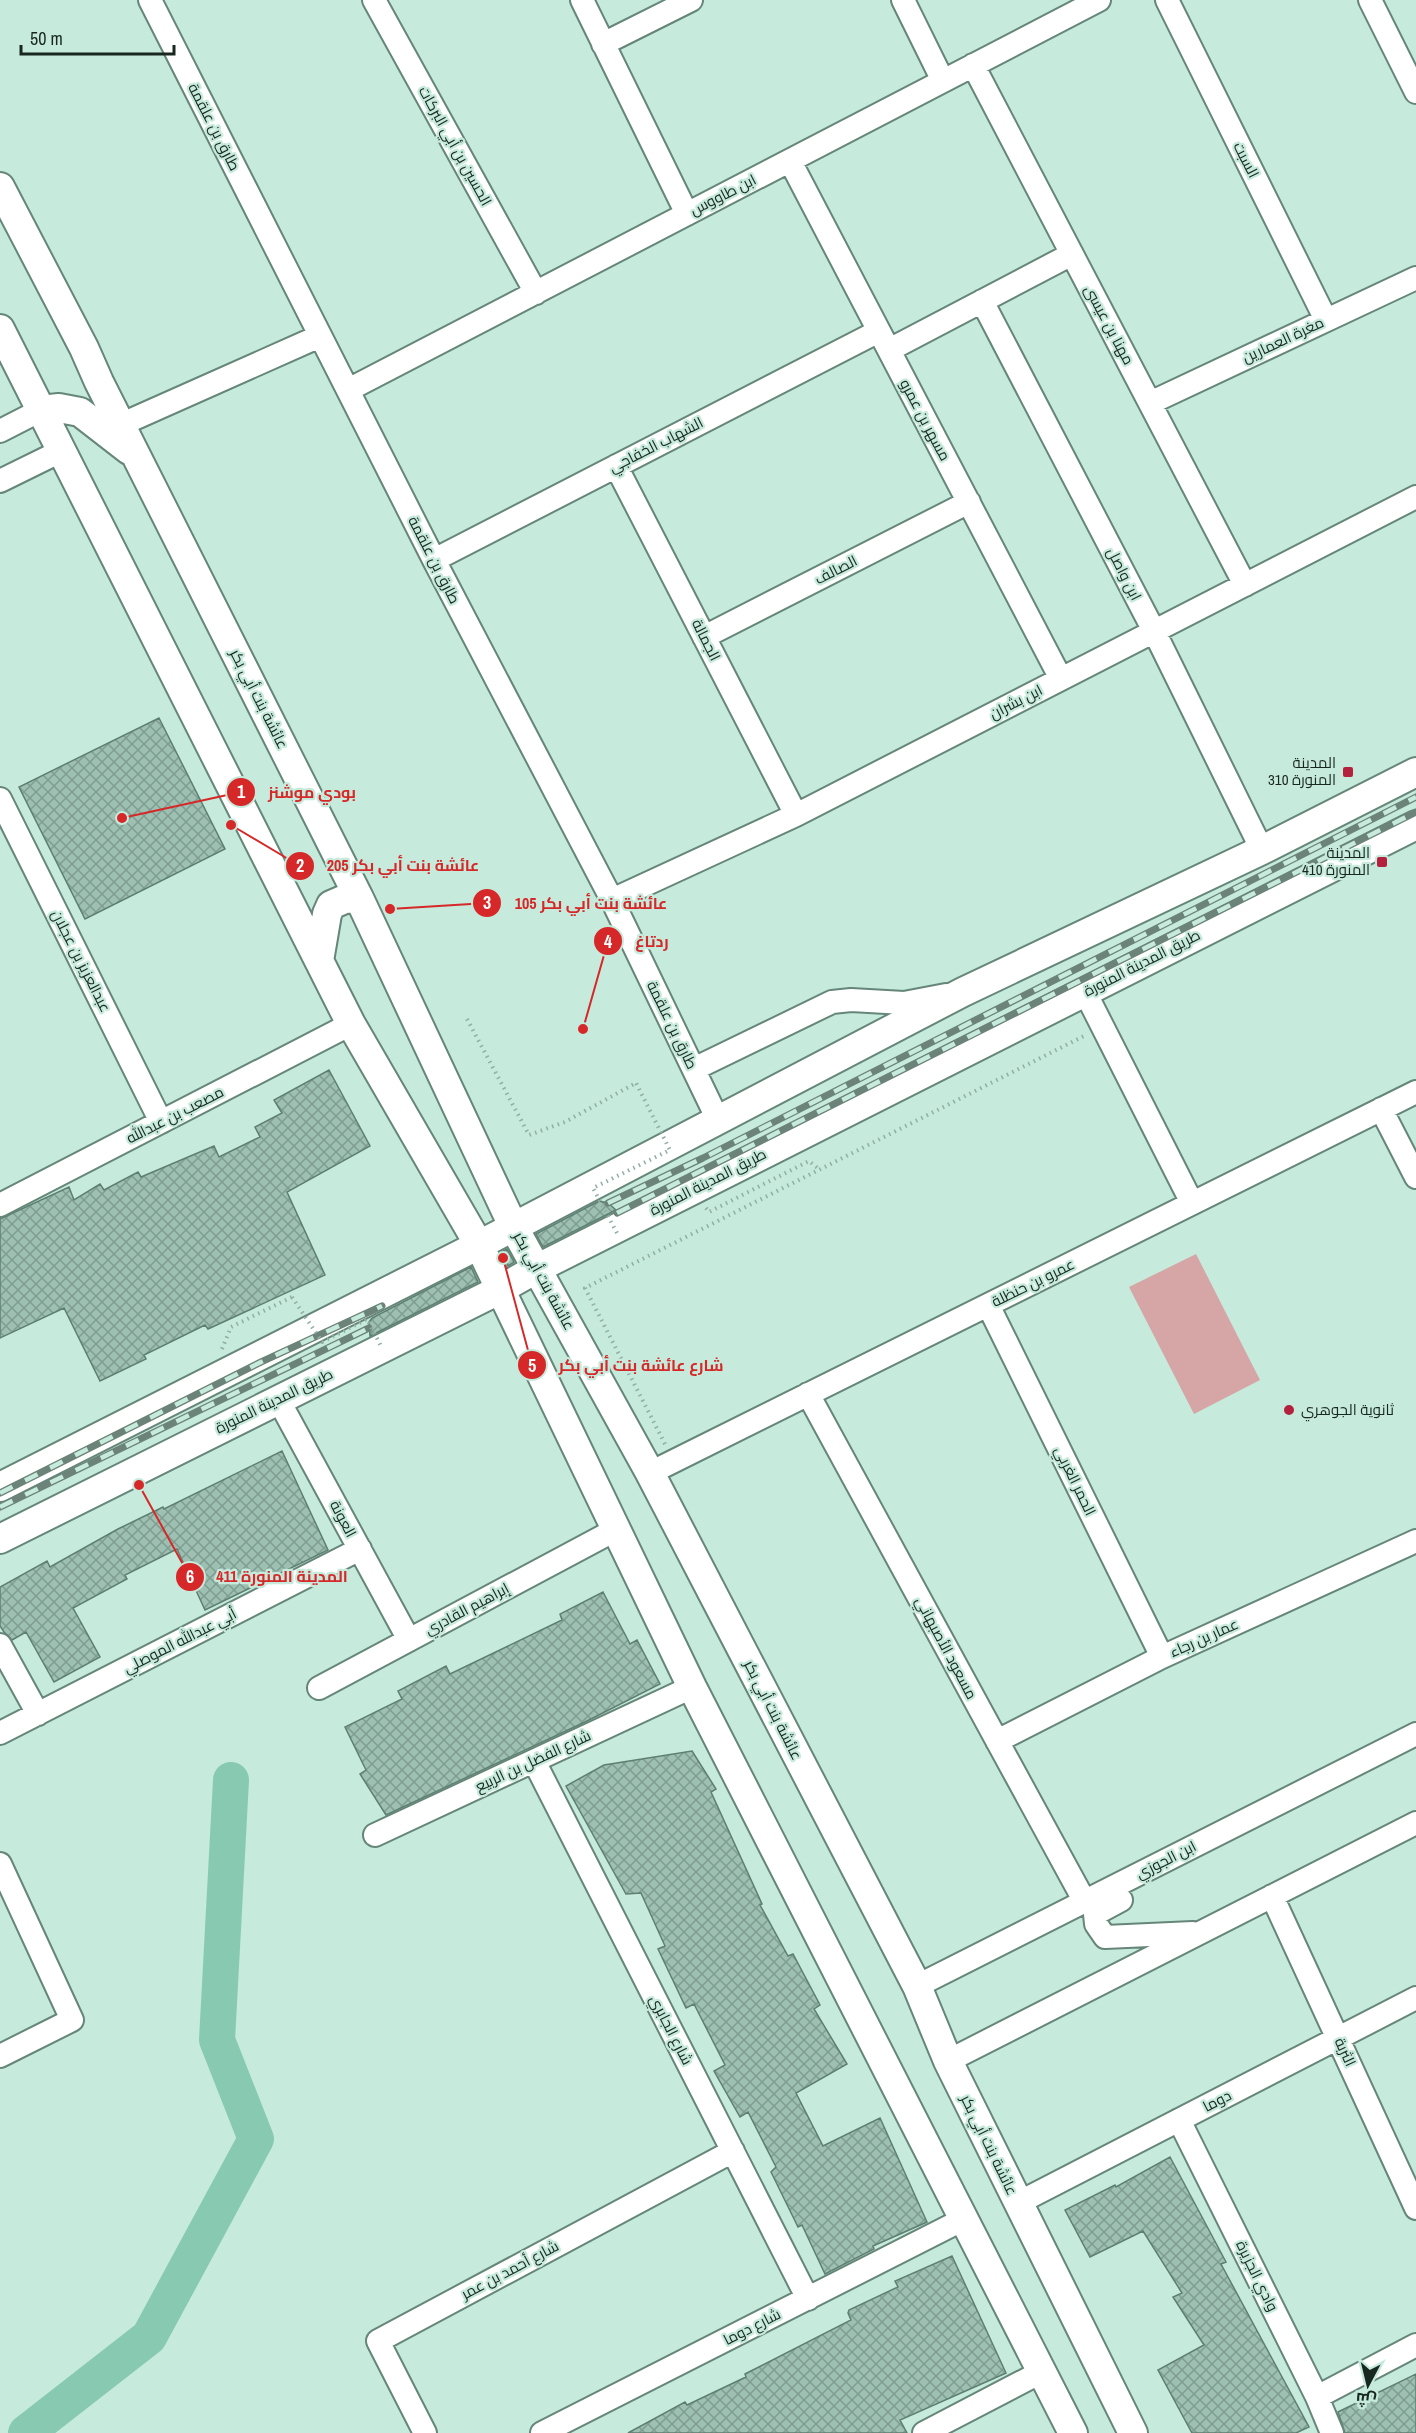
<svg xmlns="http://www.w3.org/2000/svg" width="1416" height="2433" viewBox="0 0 1416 2433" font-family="'Archivo Narrow',Cairo,sans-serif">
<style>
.garden{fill:#d6a6a7}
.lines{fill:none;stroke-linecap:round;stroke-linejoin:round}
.river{stroke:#88cab1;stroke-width:36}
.building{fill:url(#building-cross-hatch);stroke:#5d7f72;stroke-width:1.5}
.minor-casing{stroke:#658679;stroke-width:26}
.major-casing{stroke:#658679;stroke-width:32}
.path{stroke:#91afa2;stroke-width:4;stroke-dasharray:1.5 4.5;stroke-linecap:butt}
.minor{stroke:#fff;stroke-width:22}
.major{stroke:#fff;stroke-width:28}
.rail-casing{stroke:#6b8379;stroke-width:7}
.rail{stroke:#c6eadb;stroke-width:4.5;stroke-dasharray:14;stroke-linecap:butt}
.path-bridge{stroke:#91afa2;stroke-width:4;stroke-dasharray:1.5 4.5;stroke-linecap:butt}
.poi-dot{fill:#b3213c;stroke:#c6eadb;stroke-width:2}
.labels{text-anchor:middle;stroke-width:4.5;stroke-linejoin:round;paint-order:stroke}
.street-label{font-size:15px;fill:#192721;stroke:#c6eadb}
.poi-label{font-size:15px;fill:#192721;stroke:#c6eadb;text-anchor:end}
.leader{fill:none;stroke:#d62828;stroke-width:2}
.callout-dot{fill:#d62828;stroke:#c6eadb;stroke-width:2}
.mark-label{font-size:18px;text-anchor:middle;font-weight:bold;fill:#fff}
.callout-label{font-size:16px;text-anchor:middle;font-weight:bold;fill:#d62828;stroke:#c6eadb;stroke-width:4.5;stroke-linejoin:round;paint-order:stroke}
</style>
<defs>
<pattern id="building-cross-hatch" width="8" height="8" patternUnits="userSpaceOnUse" patternTransform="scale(1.5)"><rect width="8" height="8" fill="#9dc0b2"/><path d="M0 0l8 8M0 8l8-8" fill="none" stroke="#7f9c90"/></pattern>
</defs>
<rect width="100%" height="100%" fill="#c6eadb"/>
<path class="garden" d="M1196,1254L1260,1380L1194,1414L1129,1287Z"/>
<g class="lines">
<path class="river" d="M26,2433L149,2337L256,2139L217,2040L231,1780"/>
</g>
<path class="building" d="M159,718L225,849L85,919L19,787Z
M329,1070L370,1146L287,1192L325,1275L208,1329L205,1325L144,1355L146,1359L100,1381L64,1308L0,1338V1219L69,1187L74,1200L100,1184L104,1190L138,1172L141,1177L214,1146L219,1157L260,1137L255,1127L282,1113L274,1100Z
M599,1201L608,1203L616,1210L543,1247L536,1234Z
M507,1249L514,1262L508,1266L501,1252Z
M471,1267L478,1282L370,1336L369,1322L372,1318Z
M282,1451L328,1550L205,1610L177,1549L125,1575L127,1579L73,1608L100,1657L54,1682L26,1632L12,1640L4,1632L0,1626V1587L47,1561L50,1567L118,1529L163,1507L164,1509Z
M603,1592L630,1644L637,1640L660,1684L585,1722L386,1815L360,1774L366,1770L345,1727L402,1699L398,1691L446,1666L450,1674L562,1620L560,1614Z
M692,1751L716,1789L711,1792L762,1904L760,1905L788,1956L793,1954L820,2005L814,2009L847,2064L796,2093L823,2146L880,2118L927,2222L873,2246L874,2249L825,2274L802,2225L798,2227L771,2172L776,2167L748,2112L740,2117L714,2071L725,2065L694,2004L686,2008L658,1949L665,1946L641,1893L626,1894L566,1786L604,1765Z
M1170,2157L1226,2262L1221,2264L1309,2427L1296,2433H1192L1158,2370L1204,2345L1173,2297L1182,2293L1143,2231L1090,2257L1065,2210L1115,2185L1116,2187Z
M952,2256L1006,2373L900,2420L907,2433H628L685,2402L687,2405L746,2377L745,2374L851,2320L848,2313L849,2310L898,2287L895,2281Z
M1416,2374V2433H1345L1338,2412Z"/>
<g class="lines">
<defs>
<path id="minor" d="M150,0L434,560L612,900L718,1120
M374,0L536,293
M582,0L687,214
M903,0L943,81
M1167,0L1326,320
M1370,0L1416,92
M603,44L691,0
M973,65L1245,585
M790,161L1061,679
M982,301L1154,631L1262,850
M889,350L1072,254
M348,390L1099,0
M1150,403L1416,278
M120,425L320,336
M0,431L41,410
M616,466L796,815
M0,481L61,451
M434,560L879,331
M704,637L969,502
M0,799L161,1122
M612,900L796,815L1416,497
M1085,992L1192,1203
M694,1069L832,1002L851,1000L904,1003L946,995
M1381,1109L1416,1177
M0,1205L351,1024
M988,1305L1162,1657
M808,1394L1085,1902
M278,1399L409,1640
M650,1473L1416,1092
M0,1645L38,1714
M319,1688L615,1530
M0,1733L360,1549
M997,1741L1162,1657L1416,1541
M534,1761L808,2299
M375,1835L692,1687
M0,1864L72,2020L0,2056
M1272,1896L1416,2208
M1121,1900L1095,1914L1096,1924L1105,1937L1193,1933
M917,1986L1416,1734
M948,2061L1416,1823
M1179,2120L1317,2397L1332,2433
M1018,2203L1416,1998
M1317,2397L1416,2345
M425,2433L378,2341L733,2151
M542,2433L962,2220
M924,2433L1043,2371"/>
<path id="major" d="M0,187L84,348L99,382L359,898L513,1226L650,1473L917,1986L948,2061L1133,2433
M0,329L351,1024L479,1245L692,1687L1073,2433
M41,410L59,408L80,412L129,450
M319,961L327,914L331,905L345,899L359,898
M0,1487L479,1245L963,992L1262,850L1416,772
M0,1539L499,1290L536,1269L1416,825"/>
</defs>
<use href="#minor" class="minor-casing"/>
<use href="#major" class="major-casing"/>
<path class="path" d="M467,1019L529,1135L565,1122L636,1083
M706,1208L709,1212L809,1161L820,1170
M222,1349L231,1327L292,1297
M665,1444L585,1288L1086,1035"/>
<use href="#minor" class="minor"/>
<use href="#major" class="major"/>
<defs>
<path id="rail" d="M608,1203L703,1158L1416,797
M617,1213L1416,812
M0,1493L261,1362L382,1306
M0,1507L369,1328"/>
</defs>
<use href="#rail" class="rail-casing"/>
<use href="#rail" class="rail"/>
<path class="path-bridge" d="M617,1233L593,1188L670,1150L636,1083
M292,1297L322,1342L367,1319L382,1348"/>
</g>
<g class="poi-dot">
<rect x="1342" y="766" width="12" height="12" rx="3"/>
<rect x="1376" y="856" width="12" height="12" rx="3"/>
<circle cx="1289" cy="1410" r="6"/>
</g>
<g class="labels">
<g class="street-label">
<text transform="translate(214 127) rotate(63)" y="5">طارق بن علقمة</text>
<text transform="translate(455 146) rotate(61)" y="5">الحسين بن أبي البركات</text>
<text transform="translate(1246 160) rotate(63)" y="5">السبت</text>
<text transform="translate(723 195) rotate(-27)" y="5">ابن طاووس</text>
<text transform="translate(1109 325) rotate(62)" y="5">مهنا بن عيسى</text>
<text transform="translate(1283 340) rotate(-25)" y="5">مغرة العمارين</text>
<text transform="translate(925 420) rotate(62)" y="5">مسهر بن عمرو</text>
<text transform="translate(656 445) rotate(-27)" y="5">الشهاب الخفاجي</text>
<text transform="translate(434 560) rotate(63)" y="5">طارق بن علقمة</text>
<text transform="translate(836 570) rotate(-27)" y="5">الصالف</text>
<text transform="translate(1124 574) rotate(63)" y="5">ابن واصل</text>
<text transform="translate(706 640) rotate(63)" y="5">الجمالة</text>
<text transform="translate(259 699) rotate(63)" y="5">عائشة بنت أبي بكر</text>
<text transform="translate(1016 702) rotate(-27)" y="5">ابن بشران</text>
<text transform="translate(81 961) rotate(63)" y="5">عبدالعزيز بن عجلان</text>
<text transform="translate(1142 963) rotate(-27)" y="5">طريق المدينة المنورة</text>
<text transform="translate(672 1025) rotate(64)" y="5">طارق بن علقمة</text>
<text transform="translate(175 1115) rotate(-27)" y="5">مصعب بن عبدالله</text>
<text transform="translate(708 1182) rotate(-27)" y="5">طريق المدينة المنورة</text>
<text transform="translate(544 1281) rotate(61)" y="5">عائشة بنت أبي بكر</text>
<text transform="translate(1033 1283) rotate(-26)" y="5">عمرو بن حنظلة</text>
<text transform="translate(274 1401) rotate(-26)" y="5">طريق المدينة المنورة</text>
<text transform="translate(1075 1481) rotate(64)" y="5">الحمر الغربي</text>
<text transform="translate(343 1519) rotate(62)" y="5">العونة</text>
<text transform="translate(467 1609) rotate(-28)" y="5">إبراهيم القادري</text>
<text transform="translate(1204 1638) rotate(-24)" y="5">عمار بن رجاء</text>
<text transform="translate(180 1641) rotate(-27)" y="5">أبي عبدالله الموصلي</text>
<text transform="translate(946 1648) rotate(62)" y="5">مسعود الأصبهاني</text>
<text transform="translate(773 1710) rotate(63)" y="5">عائشة بنت أبي بكر</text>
<text transform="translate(533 1761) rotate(-25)" y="5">شارع الفضل بن الربيع</text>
<text transform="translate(1166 1860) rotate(-27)" y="5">ابن الجوزي</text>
<text transform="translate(671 2030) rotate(63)" y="5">شارع الجابري</text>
<text transform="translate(1345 2052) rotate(65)" y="5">الثربة</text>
<text transform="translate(1217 2101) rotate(-27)" y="5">دوما</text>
<text transform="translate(989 2145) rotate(64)" y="5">عائشة بنت أبي بكر</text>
<text transform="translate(510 2270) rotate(-28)" y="5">شارع أحمد بن عمر</text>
<text transform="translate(1257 2276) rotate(64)" y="5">وادي الجزيرة</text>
<text transform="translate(752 2327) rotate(-27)" y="5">شارع دوما</text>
</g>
<g class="poi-label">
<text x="1336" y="768">المدينة<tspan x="1336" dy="17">المنورة 310</tspan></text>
<text x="1370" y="858">المدينة<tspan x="1370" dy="17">المنورة 410</tspan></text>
<text x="1301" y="1415" text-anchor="start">ثانوية الجوهري</text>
</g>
</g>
<path class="leader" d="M122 818L241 792M231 825L300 866M390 909L487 903M583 1029L608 941M503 1258L532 1365M139 1485L190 1577"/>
<g class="callout-dot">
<circle cx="122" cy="818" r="6"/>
<circle cx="231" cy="825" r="6"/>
<circle cx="390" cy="909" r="6"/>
<circle cx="583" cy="1029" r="6"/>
<circle cx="503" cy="1258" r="6"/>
<circle cx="139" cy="1485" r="6"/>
<circle cx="241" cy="792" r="15"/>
<circle cx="300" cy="866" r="15"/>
<circle cx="487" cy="903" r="15"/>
<circle cx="608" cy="941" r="15"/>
<circle cx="532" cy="1365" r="15"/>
<circle cx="190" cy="1577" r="15"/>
</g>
<g class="mark-label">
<text x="241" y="798">1</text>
<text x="300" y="872">2</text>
<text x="487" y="909">3</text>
<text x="608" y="948">4</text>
<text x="532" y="1372">5</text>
<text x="190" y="1583">6</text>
</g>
<g class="callout-label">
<text x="312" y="798">بودي موشنز</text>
<text x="403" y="871">عائشة بنت أبي بكر 205</text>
<text x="591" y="909">عائشة بنت أبي بكر 105</text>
<text x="652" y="947">ردتاغ</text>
<text x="641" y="1371">شارع عائشة بنت أبي بكر</text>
<text x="282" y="1582">المدينة المنورة 411</text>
</g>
<g transform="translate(1368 2385) rotate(187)" stroke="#c6eadb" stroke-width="4.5" paint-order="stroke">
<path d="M0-4.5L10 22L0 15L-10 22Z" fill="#192721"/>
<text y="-9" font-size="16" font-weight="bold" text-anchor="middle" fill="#192721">ش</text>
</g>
<path d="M21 45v9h153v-9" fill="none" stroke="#192721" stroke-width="3"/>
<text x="30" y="45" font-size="18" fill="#192721" stroke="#c6eadb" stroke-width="4.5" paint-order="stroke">50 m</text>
</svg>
